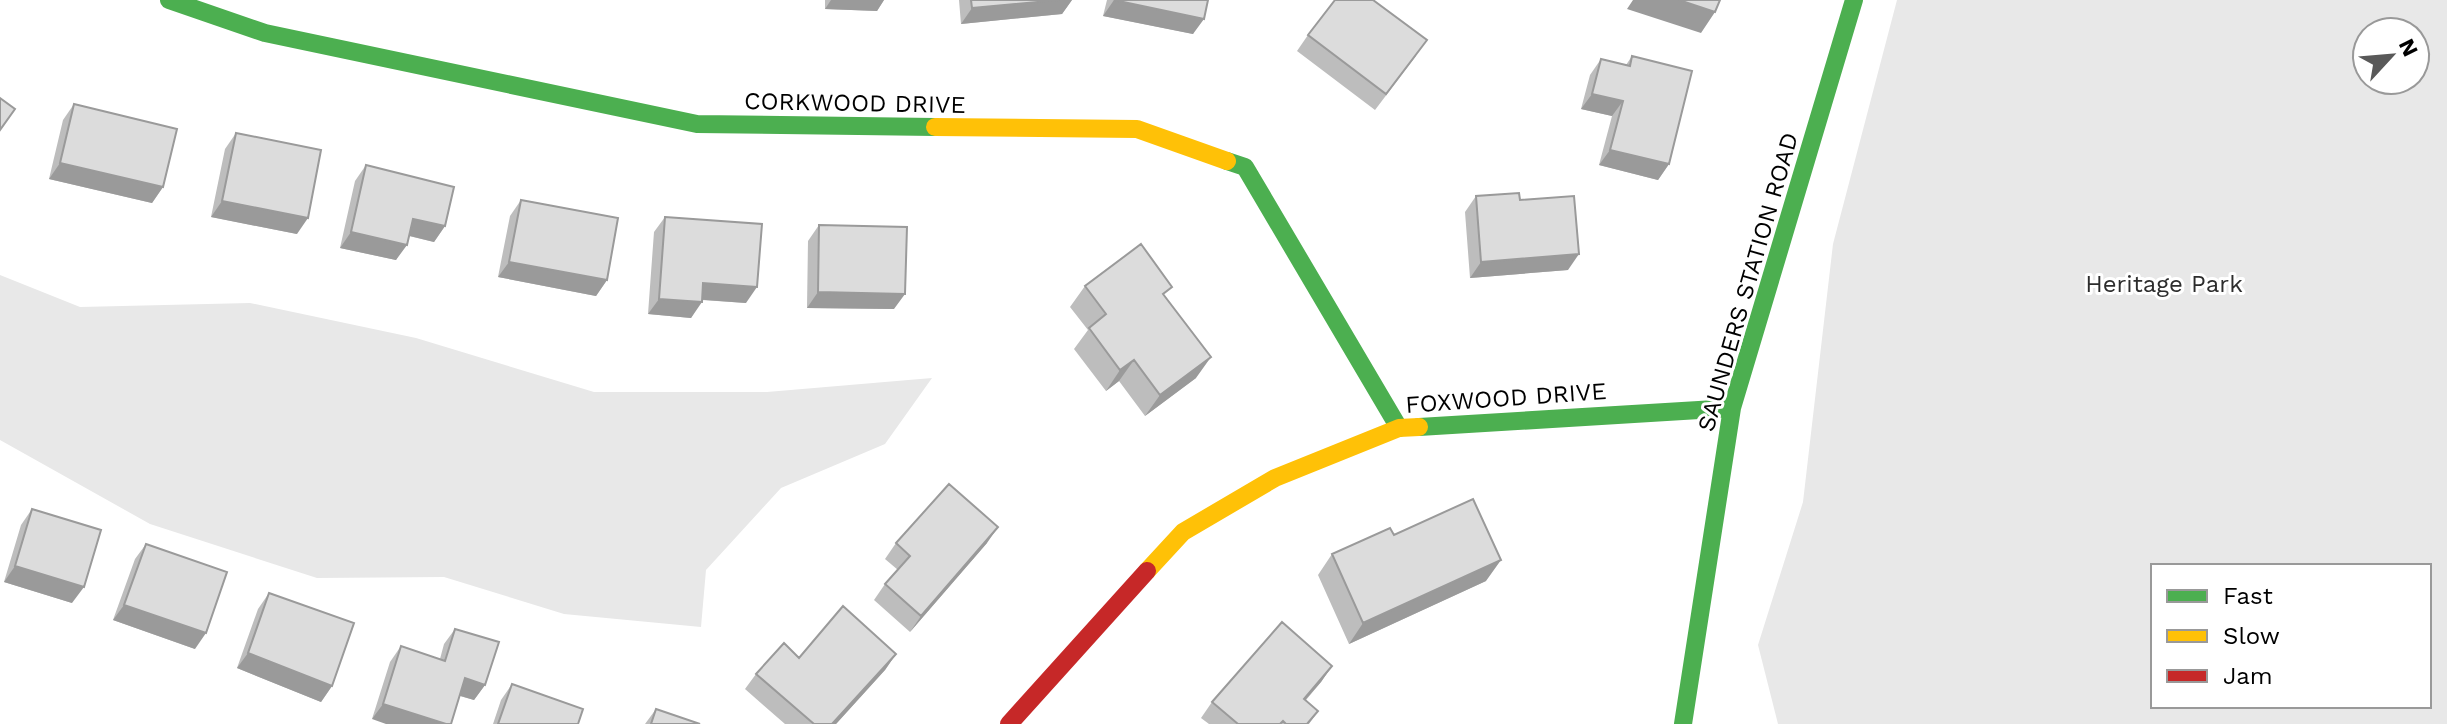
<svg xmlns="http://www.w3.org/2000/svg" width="2447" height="724" viewBox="0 0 2447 724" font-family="'Work Sans',sans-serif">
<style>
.green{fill:#e8e8e8;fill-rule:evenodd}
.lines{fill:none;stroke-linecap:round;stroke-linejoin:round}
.fast{stroke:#4caf50;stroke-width:18}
.slow{stroke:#ffc107;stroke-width:18}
.jam{stroke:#c62828;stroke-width:18}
.wall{fill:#bdbdbd}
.shaded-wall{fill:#9a9a9a}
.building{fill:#dcdcdc;stroke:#9a9a9a;stroke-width:2}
.labels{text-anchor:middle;stroke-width:6;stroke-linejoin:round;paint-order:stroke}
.street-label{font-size:24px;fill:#000;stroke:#fff}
.park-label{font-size:24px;fill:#2d2d2d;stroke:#fff}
</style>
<rect width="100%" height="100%" fill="#fff"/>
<path class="green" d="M1897,0H2447V724H1778L1758,645L1803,502L1833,244ZM2367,32H2415V80H2367ZM2153,566H2429V706H2153Z
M0,275L80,307L250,303L416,338L594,392H767L932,378L885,444L781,488L706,570L701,627L564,614L444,577L317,578L150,524L0,440Z"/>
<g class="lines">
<path class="fast" d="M169,0L265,33L697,124L935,127
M1227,161L1245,167L1399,428
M1419,427L1732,408
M1683,724L1732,408L1854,0"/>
<path class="slow" d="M935,127L1137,129L1227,161
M1147,571L1183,532L1275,478L1399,428L1419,427"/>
<path class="jam" d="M1009,724L1147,571"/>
</g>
<path class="wall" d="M825,0H884L877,11L825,9Z
M959,0H1072L1062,14L961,24Z
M1107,0H1208L1193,34L1103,16Z
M1308,35L1416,56L1375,110L1297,51Z
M1632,56L1669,164L1658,180L1599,165L1612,116L1581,109L1590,75L1601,59L1626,65Z
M74,104L163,187L152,203L49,179L63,120Z
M236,133L297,234L211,217L225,149Z
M366,165L445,226L434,242L409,236L396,260L340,248L355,181Z
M1476,196L1520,200L1568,270L1470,278L1465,212Z
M521,200L607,280L596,296L498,277L510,216Z
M665,217L746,303L702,300L691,318L648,314L654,232Z
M819,225L894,309L807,308L808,241Z
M1085,286L1166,297L1196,378L1145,416L1119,381L1106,391L1074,349L1088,330L1070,307Z
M32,509L72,603L4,582L21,525Z
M1394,535L1486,581L1349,644L1318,575L1332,554Z
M896,543H987L910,632L874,600L885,584L898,570L885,559Z
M146,544L195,649L113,620L135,559Z
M269,593L332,686L321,702L237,668L258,609Z
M455,629L485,685L474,700L460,696L372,719L390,662L401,646L440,659L444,644Z
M896,654L885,670L836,724H785L745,689L756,674L799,658Z
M1332,666L1321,682L1306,700L1318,711L1309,724H1209L1201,718L1212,702Z
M512,684L578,724H493L501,700Z
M656,709L700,724H645Z"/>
<path class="shaded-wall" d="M831,0H884L877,11L825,9Z
M1059,0H1072L1062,14L961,24L972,8Z
M1114,0L1204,19L1193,34L1103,16Z
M1633,0H1679L1715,12L1701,33L1627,9Z
M1592,94L1623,101L1612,116L1581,109Z
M1610,150L1669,164L1658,180L1599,165Z
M60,163L163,187L152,203L49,179Z
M222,201L308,218L297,234L211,217Z
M413,219L445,226L434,242L402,234Z
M351,232L407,245L396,260L340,248Z
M1579,254L1568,270L1470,278L1481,262Z
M509,262L607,280L596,296L498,277Z
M703,283L757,287L746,303L692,299Z
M818,292L905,294L894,309L807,308Z
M659,299L702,302L691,318L648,314Z
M1211,357L1196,378L1145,416L1160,395Z
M1134,360L1119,381L1106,391L1120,370Z
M998,527L987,543L910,632L921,616Z
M1501,560L1486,581L1349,644L1363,623Z
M15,566L84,587L72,603L4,582Z
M124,605L206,633L195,649L113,620Z
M248,653L332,686L321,702L237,668Z
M896,654L885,670L836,724H832Z
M1332,666L1321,682L1293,714L1304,699Z
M465,678L485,685L474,700L454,694Z
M383,704L446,724H386L372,719Z"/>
<path class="building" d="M971,0H1059L972,8Z
M1114,0H1208L1204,19Z
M1335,0H1373L1427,40L1386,94L1308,35Z
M1679,0H1720L1715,12Z
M1632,56L1692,71L1669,164L1610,150L1623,101L1592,94L1601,59L1630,66Z
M0,98L15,109L0,130Z
M74,104L177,129L163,187L60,163Z
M236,133L321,150L308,218L222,201Z
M366,165L454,187L445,226L413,219L407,245L351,232Z
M1519,193L1520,200L1574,196L1579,254L1481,262L1476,196Z
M521,200L618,218L607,280L509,262Z
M665,217L762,224L757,287L703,283L702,302L659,299Z
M819,225L907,227L905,294L818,292Z
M1141,244L1172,287L1163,294L1211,357L1160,395L1134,360L1120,370L1089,328L1106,314L1085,286Z
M949,484L998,527L921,616L885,584L910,556L896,543Z
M1473,499L1501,560L1363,623L1332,554L1390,528L1394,535Z
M32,509L101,530L84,587L15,566Z
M146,544L227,572L206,633L124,605Z
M269,593L354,623L332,686L248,653Z
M843,606L896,654L832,724H814L756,674L784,643L799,658Z
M1282,622L1332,666L1304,699L1318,711L1307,724H1286L1283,721L1280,724H1238L1212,702Z
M455,629L499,642L485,685L465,678L451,724H446L383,704L401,646L445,661Z
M512,684L583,709L578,724H498Z
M656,709L700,724H651Z"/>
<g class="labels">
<g class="street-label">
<text transform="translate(855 103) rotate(1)" y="8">CORKWOOD DRIVE</text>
<text transform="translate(1748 282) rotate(-74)" y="8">SAUNDERS STATION ROAD</text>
<text transform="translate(1506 398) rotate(-4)" y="8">FOXWOOD DRIVE</text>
</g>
<g class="park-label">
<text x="2164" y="292">Heritage Park</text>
</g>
</g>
<rect x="2151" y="564" width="280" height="144" fill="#ffffff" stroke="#999999" stroke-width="2"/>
<rect x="2167" y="590" width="40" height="12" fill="#4caf50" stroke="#999999" stroke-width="2"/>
<text x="2223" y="604" font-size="24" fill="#000000">Fast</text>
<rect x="2167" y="630" width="40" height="12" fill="#ffc107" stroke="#999999" stroke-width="2"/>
<text x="2223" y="644" font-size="24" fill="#000000">Slow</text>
<rect x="2167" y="670" width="40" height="12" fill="#c62828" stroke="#999999" stroke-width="2"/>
<text x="2223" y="684" font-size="24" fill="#000000">Jam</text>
<g transform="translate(2391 56) rotate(64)"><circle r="38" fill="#ffffff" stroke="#999999" stroke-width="2"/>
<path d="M0-6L14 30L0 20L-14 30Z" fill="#595959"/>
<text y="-12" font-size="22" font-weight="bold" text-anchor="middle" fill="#000000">N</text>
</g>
</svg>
